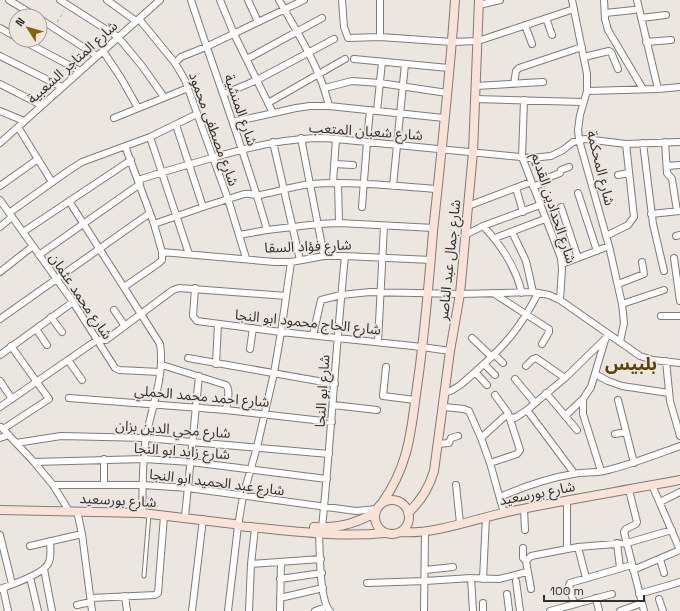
<svg xmlns="http://www.w3.org/2000/svg" width="680" height="611" viewBox="0 0 680 611" font-family="'Space Grotesk','Noto Sans Arabic',sans-serif">
<style>
.lines{fill:none;stroke-linecap:round;stroke-linejoin:round}
.lane-casing{stroke:#7f7b76;stroke-width:5}
.street-casing{stroke:#7f7b76;stroke-width:8}
.secondary-casing{stroke:#7f7b76;stroke-width:10}
.path{stroke:#aaa5a1;stroke-width:1;stroke-dasharray:3 3;stroke-linecap:butt}
.lane{stroke:#fff;stroke-width:3}
.street{stroke:#fff;stroke-width:6}
.secondary{stroke:#fae2d6;stroke-width:8}
.labels{text-anchor:middle;stroke-width:3.5;stroke-linejoin:round;paint-order:stroke}
.street-label{font-size:14px;fill:#32302e;stroke:#ece6e1}
.district-label{font-size:18px;font-weight:bold;fill:#5a4303;stroke:#ece6e1}
</style>
<rect width="100%" height="100%" fill="#ece6e1"/>
<g class="lines">
<defs>
<path id="lane" d="M144,576L149,514"/>
<path id="street" d="M9,0L35,16
M60,0L118,37L142,66L164,97
M107,0L136,21
M191,0C216,77 245,152 267,230
M220,0L234,34L273,113
M248,0L258,22
M279,0C298,34 320,67 329,106
M342,0L344,27L348,38L380,37L452,42L478,41L574,9
M572,0L587,74V91L580,115L578,130L579,140L609,246L622,304L624,323L620,342
M604,0L605,19L608,30L643,89
M637,0L658,89
M479,5L500,0
M605,13L634,10
M546,18L552,35
M641,18L666,15
M40,19L97,56
M139,19L175,63L185,80L228,199L246,258
M525,25L532,44
M0,28L16,37
M380,37V0
M22,40L80,71
M646,42L671,40
M103,51L121,78L138,108
M0,56L62,87
M584,57L609,51L611,52L618,69
M247,59L322,18
M354,59L449,68
M175,63L181,57L206,47L304,0
M257,80L334,39
M0,84L41,105
M514,84L516,71L519,68L582,47
M476,86L543,82
M325,88L352,81L380,83L447,93
M587,91L658,89L680,87
M224,94L257,80
M475,99L583,102
M524,100L522,157L561,258L562,269L560,300
M268,103L345,59
M0,111L24,121
M377,111L382,62
M114,118L188,88
M233,122L296,108L310,106H329L444,118
M176,125L203,207
M18,127L52,182
M368,130L370,110
M150,137L189,254
M301,138L324,256
M273,142L300,260
M665,142L667,173L672,179L677,211
M0,143L160,0
M643,143L653,224L664,271
M334,164L353,165
M667,166L680,165
M618,175L629,173
M138,180C162,172 187,165 212,158C250,147 285,138 326,138L531,158L551,156L563,150L573,142L585,139L626,144L680,142
M333,183L336,139
M338,183L339,223
M0,186L38,159
M393,186L405,64
M533,187L545,182V179L560,173L561,170L569,167
M516,188L523,212
M578,193L597,251
M0,200L73,302L115,368L119,370L160,372
M69,201L160,344C165,375 152,406 146,437C142,462 143,488 142,513
M468,206L531,182
M362,207L367,142
M561,207L578,258
M9,213L68,171L82,162L150,137L197,114
M651,214L680,211
M154,224L203,207L244,194C250,193 255,196 260,195C277,192 293,186 311,184C353,181 396,186 437,189
M483,226C502,246 515,266 522,293
M0,227L12,217
M23,232L131,160
M512,232L526,261L533,292
M239,235L267,230L318,224L339,223L434,228
M465,235L483,226L540,205
M606,236L628,225L634,217L626,144
M676,236L680,235
M495,238L545,219
M162,252L275,262H291L324,256H345L431,260
M39,255L140,184
M674,258L680,301
M562,264L609,246
M0,272L33,246
M618,284L644,274L642,262
M124,287L159,263L162,260V252L154,224L125,146
M195,288L193,316L197,321L281,332L422,347L450,351
M493,293L549,329V332L542,344
M622,304L664,290
M114,310L125,326
M661,316H680
M51,317L62,332
M0,319L150,213
M36,329L47,345
M313,335L321,300L341,295L370,292L460,294L533,292L549,295L560,300L640,356L653,360L680,363
M472,338L492,357
M378,342L384,226
M250,349L253,328
M494,354L503,363
M0,355L73,302
M188,358L335,384
M68,360L82,380
M666,361L670,401L680,436
M216,364L218,324
M484,364L495,375
M162,365L226,385C231,391 227,402 226,410
M526,366L533,359L536,358L565,378
M386,367L383,396L415,400
M475,372L487,385
M595,374L608,381L622,386L669,393
M515,379L535,403
M0,381L12,399
M445,393C458,389 466,380 475,372C504,347 521,327 538,293
M546,393L577,430
M69,398L226,410L332,422
M583,399V414L601,471
M618,400L634,463
M333,405L377,410
M0,407L97,340H106L173,290L179,288L286,296
M444,407L464,409L469,411L481,438L490,463L504,513
M527,410L574,473
M565,416L583,399L591,387L605,340
M1,427L34,462L53,485L69,511
M3,429L49,399L11,346
M615,434L626,432
M0,438L9,435
M481,438L504,417L507,416L515,418L527,410L565,378L609,335
M16,443L61,436L146,438L329,454
M438,444L449,443L451,438L458,436
M34,462L144,459L191,462L327,479
M490,463L517,454L520,450L508,413L495,395
M104,484V459
M53,485H143L188,488L356,511L377,509
M456,485L460,523
M652,485L680,550
M629,490L637,522L636,524L626,529L624,532L644,611
M500,497C523,487 548,478 573,474C583,472 594,473 604,471C630,465 655,455 680,446
M660,502L680,492
M524,509L525,530
M77,511L82,534L92,611
M185,517L199,376
M322,528C331,437 336,346 345,256
M319,533C320,550 319,600 330,611
M0,535L12,584
M617,543L620,568
M30,546L82,534
M578,547L586,578
M523,548V558L526,561
M567,549V500
M660,559L664,573
M251,564L321,559
M44,569L52,611
M425,570L453,567
M633,570L680,550
M30,577L38,611
M471,578L473,611
M280,579L322,573
M483,579L486,517
M516,581L520,611
M367,583L425,581L471,578L499,579L527,572
M3,588L8,611
M0,589C11,585 43,574 48,564C52,558 50,548 50,541
M531,589L526,561L531,556L578,547L627,543L672,530
M507,594L509,610
M639,594L680,582
M125,596L127,611
M91,598L155,595L158,593L164,516
M280,598L323,588
M596,598L599,611
M659,599L663,611
M483,603V611
M574,604L569,585L570,583L632,565
M77,605L91,602
M192,611L203,519
M228,611L238,526L243,496L257,447L274,373L281,332L291,262
M249,611L251,564L255,528
M280,611L281,562
M315,611L326,607
M424,611L425,531
M550,611L612,594
M620,611L642,603"/>
<path id="secondary" d="M375 517a17 17 0 1 1 34 0a17 17 0 1 1-34 0Z
M382,503C411,462 411,427 418,380C425,331 429,281 433,232C441,155 450,77 455,0
M0,510L142,513L234,524L238,526C287,530 336,538 385,533
M408,513C421,501 429,488 434,471L450,351L460,294L473,152L479,0
M314,527C337,529 356,524 376,512
M400,532C433,535 475,519 507,512C565,500 622,491 680,480"/>
</defs>
<use href="#lane" class="lane-casing"/>
<use href="#street" class="street-casing"/>
<use href="#secondary" class="secondary-casing"/>
<path class="path" d="M57,22L64,11"/>
<use href="#lane" class="lane"/>
<use href="#street" class="street"/>
<use href="#secondary" class="secondary"/>
</g>
<g class="labels">
<g class="street-label">
<text transform="translate(72 62) rotate(-42)" y="5">شارع المتاجر الشعبية</text>
<text transform="translate(241 110) rotate(71)" y="5">شارع المنشية</text>
<text transform="translate(214 129) rotate(70)" y="5">شارع مصطفى محمود</text>
<text transform="translate(366 131) rotate(4)" y="5">شارع شعبان المتعب</text>
<text transform="translate(601 168) rotate(76)" y="5">شارع المحكمة</text>
<text transform="translate(554 208) rotate(72)" y="5">شارع الحدادين القديم</text>
<text transform="translate(308 246) rotate(-2)" y="5">شارع فؤاد السقا</text>
<text transform="translate(449 260) rotate(-84)" y="5">شارع جمال عبد الناصر</text>
<text transform="translate(81 296) rotate(56)" y="5">شارع محمد عثمان</text>
<text transform="translate(308 322) rotate(6)" y="5">شارع الحاج محمود ابو النجا</text>
<text transform="translate(322 391) rotate(-86)" y="5">شارع ابو النجا</text>
<text transform="translate(202 396) rotate(5)" y="5">شارع احمد محمد الحملي</text>
<text transform="translate(173 429) rotate(4)" y="5">شارع محي الدين بزان</text>
<text transform="translate(182 451) rotate(4)" y="5">شارع زايد ابو النجا</text>
<text transform="translate(217 482) rotate(7)" y="5">شارع عبد الحميد ابو النجا</text>
<text transform="translate(537 493) rotate(-11)" y="5">شارع بورسعيد</text>
<text transform="translate(118 500) rotate(3)" y="5">شارع بورسعيد</text>
</g>
<g class="district-label">
<text x="631" y="370">بلبيس</text>
</g>
</g>
<g transform="translate(28 28) rotate(307)"><circle r="19" fill="#ece6e1" stroke="#a29d99"/>
<path d="M0-3L7 15L0 10L-7 15Z" fill="#866500"/>
<text y="-6" font-size="11" font-weight="bold" text-anchor="middle" fill="#32302e">N</text>
</g>
<path d="M544 595v6h100v-6" fill="none" stroke="#32302e" stroke-width="2"/>
<text x="550" y="595" font-size="12" fill="#32302e" stroke="#ece6e1" stroke-width="3" paint-order="stroke">100 m</text>
</svg>
